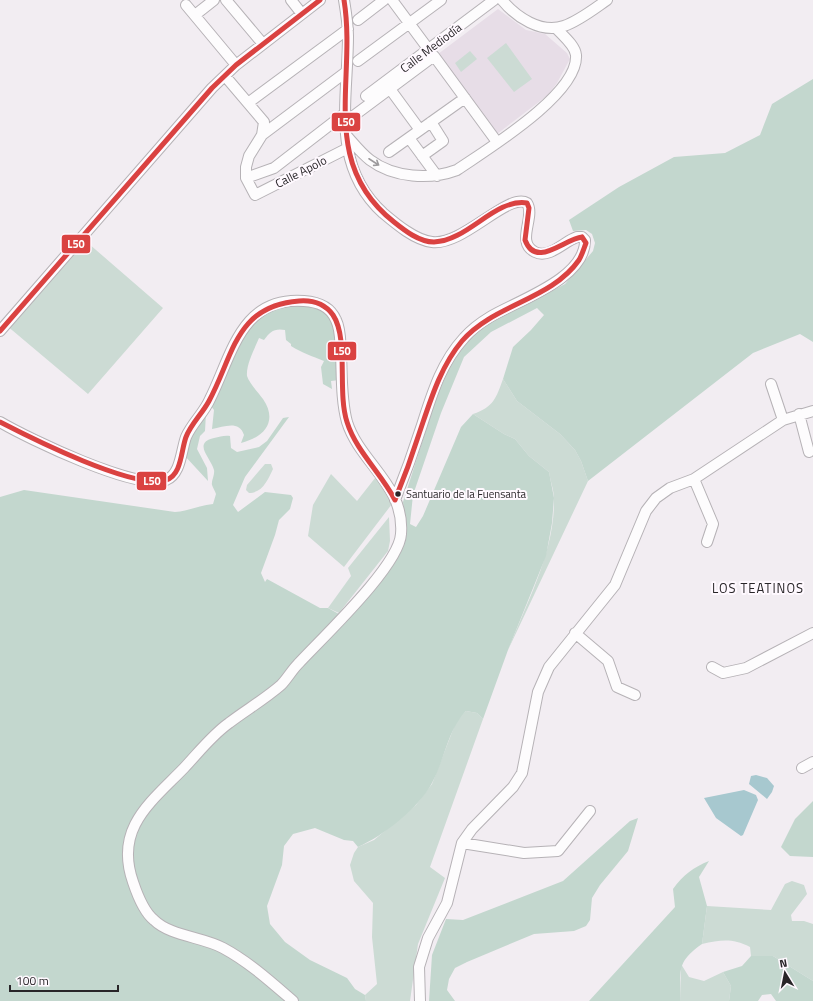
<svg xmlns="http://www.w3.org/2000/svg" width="813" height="1001" viewBox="0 0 813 1001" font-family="'Titillium Web',sans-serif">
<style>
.built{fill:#e7dde7}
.green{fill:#ccdbd4}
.forest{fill:#c3d7ce}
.water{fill:#a7c8cf}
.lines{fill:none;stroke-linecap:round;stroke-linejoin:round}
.minor-casing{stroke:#b6b2b6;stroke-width:12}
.minor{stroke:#fdfcfd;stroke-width:10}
.bus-1-casing{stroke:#fff9ff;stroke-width:8}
.bus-1{stroke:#da4241;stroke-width:5}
.oneway{stroke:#9d9b9d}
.bus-dot{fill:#282528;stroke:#fff9ff;stroke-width:1.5}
.labels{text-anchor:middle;stroke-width:4;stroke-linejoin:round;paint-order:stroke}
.bus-label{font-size:11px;fill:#282528;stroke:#fff9ff;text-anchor:start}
.street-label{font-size:12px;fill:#282528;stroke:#fff9ff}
.neighbourhood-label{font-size:13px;letter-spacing:1px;fill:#282528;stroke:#fff9ff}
.line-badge{stroke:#fff9ff;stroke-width:1.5}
.badge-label{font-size:11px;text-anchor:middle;font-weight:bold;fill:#fff}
</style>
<rect width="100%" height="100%" fill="#f2edf2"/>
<path class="built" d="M498,9L526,30L545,34L567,53L570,59L557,83L548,95L497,134L438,54Z"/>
<path class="green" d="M506,43L532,79L514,92L487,58Z
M470,51L477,59L461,72L455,63Z
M81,237L163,308L88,394L6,325Z
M503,379L517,401L560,434L575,450L581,461L588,481L508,650C527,602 555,551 554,499C554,490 550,480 549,472L529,456L515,439L504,434L473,414C494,407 496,398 503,379Z
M265,464H271L273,469C268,479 263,493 249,493L246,490L247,485Z
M379,473L395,500L344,567L308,536L313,505L331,474L357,501Z
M389,517L390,541L388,551L339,613L328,608L351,576L348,568Z
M466,711L477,713L483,719L430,867L445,878L418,944L410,1001H366L365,995L377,984L372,937L373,903L354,881L350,865L354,853L358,847L374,840L416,805L432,784L456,722Z
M792,881L804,885L807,894L791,915L792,921H804L813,924V981L773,956H751L750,947C732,938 721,940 702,944L707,906L771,910L785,884Z
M681,964L689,977L704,981L723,972L731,986L729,1001H680Z"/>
<path class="forest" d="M813,79V342L800,334L753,353L588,481L581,461L575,450L560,434L517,401L503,379L513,347L531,330L544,315L537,308L491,332L464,357L441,413L413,495L410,524L416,527L423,516L461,427L473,414L504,434L515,439L529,456L549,472L554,498L552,523L546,556L508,650L483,719L477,713L466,711C447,731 445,759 432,783C419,808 383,836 358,847L353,841L344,840L315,828L293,834L284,846L282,865L267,906L270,924L285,942L310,960L347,978L355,989L365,995L366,1001H0V497L24,490L175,512C189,511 200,505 213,504L216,494C215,491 213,488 212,485C211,481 215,475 214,470C211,458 192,443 214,438C220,437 224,435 230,436L231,448L237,452L259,447L267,441L283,418L289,417L245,477L233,505L238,512L265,492L291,495L293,498L290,509L279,520L275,535L261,573L265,582L267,579L320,608H328L348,619L394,564L406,536L403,502L441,383L457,351L472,332L565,284L593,251L595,243L592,234L586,230L573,231L569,220L619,187L674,157L725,153L760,135L772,104Z
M306,304L325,309L337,332L339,380L331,381L332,389L323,384L321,367L324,361C312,356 302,353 291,346V344L286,340L285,330C274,328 270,332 264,340L259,338C255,348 246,364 247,376C249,383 258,392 263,399C278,421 265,437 241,443L244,435C239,420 224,427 212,429L214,410L211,406L230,357L254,319L281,305Z
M206,413L205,431L200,436L197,449L207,468L208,481L184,455L189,435Z
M813,801V857L790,856L781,847L795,819Z
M638,818L628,851L600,885L592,898L590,920L586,926L574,931L534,934L467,962L455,968L449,979L447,990L455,1001H429L432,955L446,919L463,920L563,881L630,821Z
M709,861L699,877L707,906L702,944C675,963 681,971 680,1001H589L675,907L673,889C683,875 694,867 709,861Z
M751,956H773L813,981V1001H776L771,994L762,995L758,1001H729L731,986L723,972L742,966Z"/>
<path class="water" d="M756,775L767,778L774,786L772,792L767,799L749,784L751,776Z
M744,790L756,795L758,800L743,835L741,836L716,818L704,798Z"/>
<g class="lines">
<defs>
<path id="minor" d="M226,0L263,44
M291,0L302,14
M344,0C346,12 348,24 348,36C348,99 330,165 383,213C396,224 415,240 432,242C463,246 508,192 527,203C536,217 515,242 535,252C539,254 545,254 550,252C560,248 568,240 577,237H582L585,240C586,279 516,301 490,317C480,323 471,330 464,338C441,363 432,394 422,425C414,450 405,475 395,500
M392,0L429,50
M502,0C516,17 541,34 564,26C579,21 594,9 607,0
M186,5L236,65
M195,15L214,0
M358,20L384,0
M358,61L441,0
M225,76L264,122L262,135L249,156L246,167V178L255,195L348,148
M390,89L420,130
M366,96L494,0
M248,103L348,29
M344,123L434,56L497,142
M262,135L346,72
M346,135C354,144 361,153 370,160C394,178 430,180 457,170C486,150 579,94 576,55C575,45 562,35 556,28
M409,138L437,176
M389,152L465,98
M422,156L443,141L431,122
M246,178L274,168L344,114
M0,331L212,88L236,65L320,0
M771,384L783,420
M799,414L809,452
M0,422C27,438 139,492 166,480C181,474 181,451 186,437C192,423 204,413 210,399C232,355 241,296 304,301C318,302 330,306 336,320C341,330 340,342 341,353C342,375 341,400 347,422C360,463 405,485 401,534C399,566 322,638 298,664C292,670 287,679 281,685C265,699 246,710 229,723C212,735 199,752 184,768C151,802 114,828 133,882C137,894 144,912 154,920C170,936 203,937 223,948C249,962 271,982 293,1001
M694,479L713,524L707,542
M575,633L608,661L617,687L635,695
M712,667L723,673L746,668L813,633
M802,768L813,762
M462,843L524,853L558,851L590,811
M420,1001L419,967L428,938L447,903L462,843L472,829L513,787L522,773L538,692L549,667L615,585L646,511L656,498L670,488L694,479L783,420L813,411"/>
</defs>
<use href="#minor" class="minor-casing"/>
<use href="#minor" class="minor"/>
<defs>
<path id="bus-1" d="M344,0C357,80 318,162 394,222C404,230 419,242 434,242C468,241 495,198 527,203L529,208L525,240C536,269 564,239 582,237
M0,331L212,88L236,65L320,0
M0,422C31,438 134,490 166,480C182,475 181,450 186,437C191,424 202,414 209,401C234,355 235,306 299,301C312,300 325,304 333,315C349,339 337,392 347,422C356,451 381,473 395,500
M395,500C404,478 412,456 419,434C430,402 440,367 462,341C494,304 551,300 579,260C582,255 584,248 586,243L582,237"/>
</defs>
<use href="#bus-1" class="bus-1-casing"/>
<use href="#bus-1" class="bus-1"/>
</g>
<defs><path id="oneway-shaft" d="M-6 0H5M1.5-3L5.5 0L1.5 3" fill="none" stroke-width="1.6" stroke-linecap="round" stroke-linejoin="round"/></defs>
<use class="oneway" href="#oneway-shaft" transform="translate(374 162) rotate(33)"/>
<circle class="bus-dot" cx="398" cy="494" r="3.5"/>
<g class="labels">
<g class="bus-label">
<text x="406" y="498">Santuario de la Fuensanta</text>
</g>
<g class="street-label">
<text transform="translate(431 48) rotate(-37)" y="4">Calle Mediodía</text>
<text transform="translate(301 172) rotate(-27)" y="4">Calle Apolo</text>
</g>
<g class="neighbourhood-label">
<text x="758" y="593">LOS TEATINOS</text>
</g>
</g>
<g class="line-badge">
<rect x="331" y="112" width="30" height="20" rx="4" fill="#da4241"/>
<rect x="61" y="234" width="30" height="20" rx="4" fill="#da4241"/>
<rect x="327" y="341" width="30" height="20" rx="4" fill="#da4241"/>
<rect x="136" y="471" width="31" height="20" rx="4" fill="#da4241"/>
</g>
<g class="badge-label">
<text x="346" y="126">L50</text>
<text x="76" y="248">L50</text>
<text x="342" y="355">L50</text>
<text x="152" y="485">L50</text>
</g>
<g transform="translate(785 973) rotate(350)" stroke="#fff9ff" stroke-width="3" paint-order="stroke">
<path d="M0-3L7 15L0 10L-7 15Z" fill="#282528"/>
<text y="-6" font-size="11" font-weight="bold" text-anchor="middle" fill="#282528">N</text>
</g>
<path d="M10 985v6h108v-6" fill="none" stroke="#282528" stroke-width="2"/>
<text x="16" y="985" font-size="12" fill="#282528" stroke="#fff9ff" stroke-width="3" paint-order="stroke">100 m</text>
</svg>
